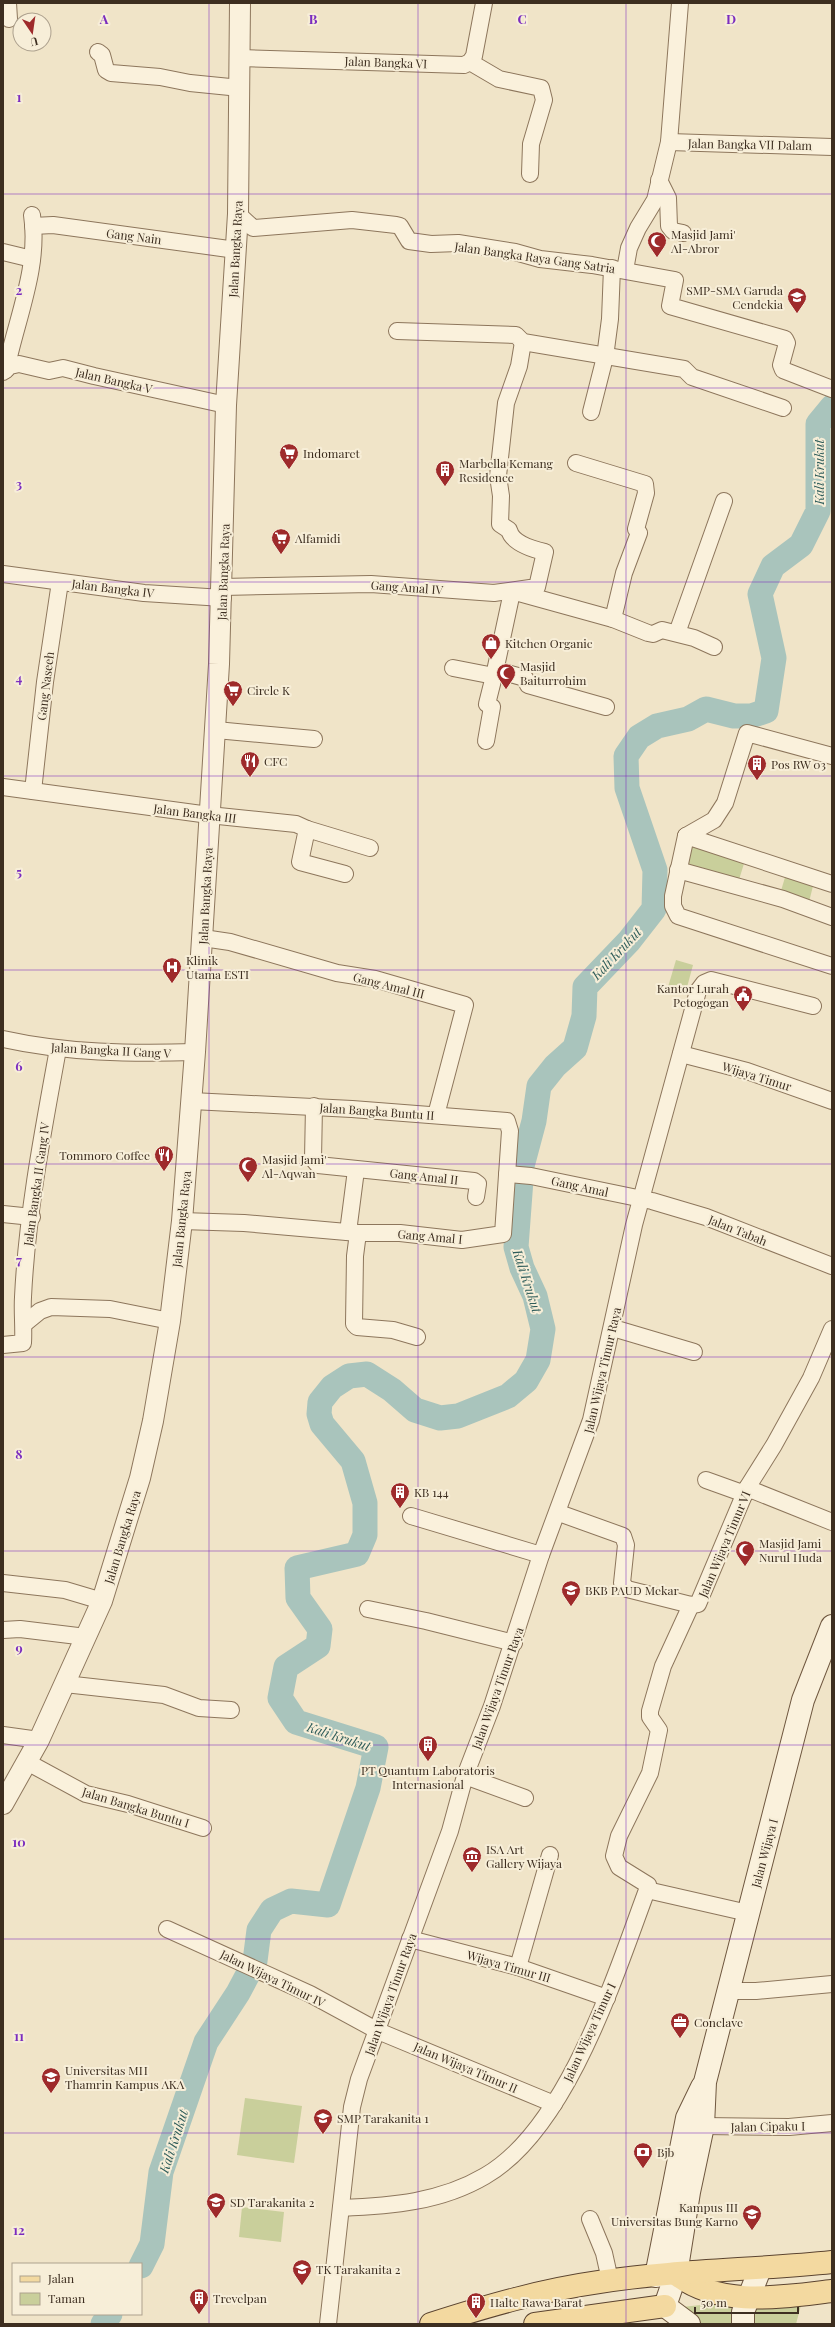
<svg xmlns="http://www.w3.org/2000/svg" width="835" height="2327" font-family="'Playfair Display',serif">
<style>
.green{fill:#c9cf9b}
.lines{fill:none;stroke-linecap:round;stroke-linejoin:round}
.river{stroke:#a9c4bc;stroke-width:25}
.minor-casing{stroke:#8d765c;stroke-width:18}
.tertiary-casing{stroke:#8d765c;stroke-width:22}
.secondary-casing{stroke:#6f573f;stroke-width:24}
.primary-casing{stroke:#5b4430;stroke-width:24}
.minor{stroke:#faf1dc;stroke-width:16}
.tertiary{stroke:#faf1dc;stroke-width:20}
.secondary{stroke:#faf1dc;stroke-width:22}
.primary{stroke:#f3d9a0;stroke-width:22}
.grid{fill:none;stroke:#7b2cbf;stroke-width:1;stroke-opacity:0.55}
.labels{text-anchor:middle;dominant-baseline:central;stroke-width:4;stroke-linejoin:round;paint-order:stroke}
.street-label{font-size:12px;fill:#3d2e20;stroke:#f7eed8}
.poi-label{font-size:12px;fill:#3d2e20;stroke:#f7eed8;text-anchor:start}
.water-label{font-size:13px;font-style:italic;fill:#2f5d5a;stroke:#f7eed8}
.grid-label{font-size:13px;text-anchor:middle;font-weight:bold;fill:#7b2cbf;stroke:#f7eed8;stroke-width:4;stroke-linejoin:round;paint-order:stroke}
</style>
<rect width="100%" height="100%" fill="#f0e4c8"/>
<g class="green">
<polygon points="689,841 746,857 738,883 682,867"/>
<polygon points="786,874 814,882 809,902 780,894"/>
<polygon points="676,960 693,965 686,991 668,987"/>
<polygon points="245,2098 302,2106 294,2163 237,2155"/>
<polygon points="242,2207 284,2212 281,2242 239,2237"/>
<polygon points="804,2294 796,2324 701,2324 682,2307"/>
</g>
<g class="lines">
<g class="river">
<polyline points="141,2266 152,2244 161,2172 206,2042 238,1993 255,1961 259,1930 272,1910 291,1901 328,1905 368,1788 376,1747 296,1722 280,1698 286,1667 318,1646 320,1629 298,1598 297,1568 357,1554 365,1535 365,1503 353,1461 322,1424 319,1414 320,1402 332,1387 349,1376 367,1374 392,1390 415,1410 440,1418 458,1416 508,1396 526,1381 538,1360 543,1329 535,1296 522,1268 516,1247 522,1166 534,1121 539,1086 555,1066 575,1048 584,1016 585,987 629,941 654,909 655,870 627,788 626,756 639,737 657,726 688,719 706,709 734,716 751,716 766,711 774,658 760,594 773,566 801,545 818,511 818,424 832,407"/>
<polyline points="103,2324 110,2314"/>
</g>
<defs>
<g id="minor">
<polyline points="8,3 9,19"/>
<polyline points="98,52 102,55 106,70 111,73 160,77 190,83 240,88"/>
<polyline points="240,58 464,65 470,62 474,56 484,3"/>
<polyline points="470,62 499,79 541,88 544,100 531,144 530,174"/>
<polyline points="669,142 832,147"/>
<polyline points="659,180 668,198 669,226 673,231 683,233"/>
<polyline points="238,214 253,228 352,220 396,225 400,226 409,241 431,244 458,243 515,252 540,259 592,265 675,280 670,306 785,339 787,343 781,365 783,370 832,389"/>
<polyline points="33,226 53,225 236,250"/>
<polyline points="3,252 32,259"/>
<polyline points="625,270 629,248 638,228 655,200 669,142 680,3"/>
<polyline points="397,331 516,335 523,342 684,369 692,377 783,408"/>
<path d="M6,370C16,320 40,267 32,215"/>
<polyline points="3,372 10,366 19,364 49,371 63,368 94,376 226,405"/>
<polyline points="591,412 605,357 610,319 612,268"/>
<polyline points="576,463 645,484 646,493 636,529 639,533 624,573 613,619"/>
<polyline points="3,574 144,593 223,598"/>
<path d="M223,587L371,584L494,593L537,587L545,552C532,549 512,543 509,530L500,524L501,496L498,476L506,403L519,366L523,342"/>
<polyline points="519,593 613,619 648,633 653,634 662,630 694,638 714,647"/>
<polyline points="677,633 724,501"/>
<polyline points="453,668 494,676 487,704 492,707 486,741"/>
<polyline points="496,670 525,678 528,685 606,707"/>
<polyline points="494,676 512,592"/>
<polyline points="216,730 314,739"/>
<polyline points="3,787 209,815 296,824 307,829 300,862 345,874"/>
<polyline points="33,791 45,682 60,582"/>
<polyline points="307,829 370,848"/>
<polyline points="686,836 673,896 673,906 678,916 832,966"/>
<polyline points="686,836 714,820 725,803 747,733 832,756"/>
<polyline points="686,836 832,884"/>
<polyline points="678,870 783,899 832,917"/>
<polyline points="203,938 230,942 337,973 375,979 465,1005 436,1115"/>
<path d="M3,1039C66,1053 131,1054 195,1052"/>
<polyline points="681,1054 747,1071 832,1101"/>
<polyline points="314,1106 313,1159 318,1165 474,1181 478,1184 476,1197"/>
<polyline points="507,1174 531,1176 652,1201 706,1217 832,1266"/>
<polyline points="3,1214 32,1217"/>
<polyline points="182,1221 244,1223 358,1233 400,1233 462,1240 503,1234 510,1131 507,1121 352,1109 192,1101"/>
<polyline points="348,1232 356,1170"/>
<polyline points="358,1233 355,1256 354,1324 357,1327 393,1330 417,1337"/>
<polyline points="24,1324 40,1311 51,1307 110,1309 170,1321"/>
<polyline points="613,1328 694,1352"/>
<path d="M3,1345L23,1343C24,1328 22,1312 23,1297C27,1214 43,1131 58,1049"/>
<polyline points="706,1480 745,1494"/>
<polyline points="747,1488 832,1522"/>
<polyline points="559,1513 623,1536 626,1545 622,1583 627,1589 691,1605 698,1604 747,1488 774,1445 811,1378 832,1329"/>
<polyline points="411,1516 541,1555"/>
<polyline points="3,1583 65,1590 102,1601"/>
<polyline points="368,1609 426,1621 514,1643"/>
<polyline points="3,1630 20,1629 86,1637"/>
<polyline points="65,1684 164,1695 199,1708 231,1710"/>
<polyline points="3,1735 39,1740"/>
<polyline points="27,1762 86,1794 128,1804 203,1828"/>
<polyline points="465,1776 525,1798"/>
<polyline points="647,1890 748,1913"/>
<polyline points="167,1929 310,1994 378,2031 554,2104"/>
<polyline points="410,1939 518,1967 607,1998"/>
<polyline points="518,1967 550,1855"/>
<polyline points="728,1991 756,1991 832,1984"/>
<polyline points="703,2126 789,2127 832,2123"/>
<path d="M341,2208C391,2206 441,2202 485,2176C567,2129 615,1976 647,1890L648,1885L619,1867L614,1856L619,1836L650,1773L659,1730L650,1717V1711L663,1666L691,1605"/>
<polyline points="590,2219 604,2253 610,2280"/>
<polyline points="328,2324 352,2107 359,2079 450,1831 465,1776 492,1706 541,1555 591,1420 634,1225 698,991 704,983 711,980 813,1006"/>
</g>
<polyline id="tertiary" points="3,1804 39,1740 102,1601 140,1478 153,1421 170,1321 182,1221 195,1052 219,664 226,405 238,214 240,3"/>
<g id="secondary">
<polyline points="656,2276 687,2118 702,2087"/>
<polyline points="689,2324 665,2306 676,2274 689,2192 703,2126 705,2082 803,1700 832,1626"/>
<polyline points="743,2324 743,2312 760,2269"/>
</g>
<g id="primary">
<path d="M676,2274C719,2308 781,2297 832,2291"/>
<path d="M431,2324C487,2306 542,2290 599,2282C676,2270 755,2270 832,2262"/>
<polyline points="535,2324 665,2306"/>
</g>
</defs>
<use href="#minor" class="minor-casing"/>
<use href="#tertiary" class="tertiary-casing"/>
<use href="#secondary" class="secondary-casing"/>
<use href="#primary" class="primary-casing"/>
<use href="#minor" class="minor"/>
<use href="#tertiary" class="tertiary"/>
<use href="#secondary" class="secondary"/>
<use href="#primary" class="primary"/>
</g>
<path class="grid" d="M209,3V2324M418,3V2324M626,3V2324M3,194H832M3,388H832M3,582H832M3,776H832M3,970H832M3,1164H832M3,1357H832M3,1551H832M3,1745H832M3,1939H832M3,2133H832"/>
<defs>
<symbol id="mosque-pin" viewBox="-11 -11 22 30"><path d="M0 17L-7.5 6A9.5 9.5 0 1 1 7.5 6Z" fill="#9e2a2b" stroke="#f7eed8"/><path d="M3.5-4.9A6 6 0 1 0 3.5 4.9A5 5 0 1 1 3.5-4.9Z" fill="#fff"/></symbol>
<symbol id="school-pin" viewBox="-11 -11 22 30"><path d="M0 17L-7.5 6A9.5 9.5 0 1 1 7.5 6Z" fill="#9e2a2b" stroke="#f7eed8"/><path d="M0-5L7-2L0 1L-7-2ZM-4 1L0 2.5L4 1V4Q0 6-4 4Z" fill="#fff"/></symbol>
<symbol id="supermarket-pin" viewBox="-11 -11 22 30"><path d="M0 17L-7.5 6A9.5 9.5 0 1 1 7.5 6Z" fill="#9e2a2b" stroke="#f7eed8"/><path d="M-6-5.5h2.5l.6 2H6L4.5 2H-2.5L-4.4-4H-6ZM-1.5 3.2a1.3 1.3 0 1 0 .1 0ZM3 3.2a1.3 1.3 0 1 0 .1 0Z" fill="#fff"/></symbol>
<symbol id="building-pin" viewBox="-11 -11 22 30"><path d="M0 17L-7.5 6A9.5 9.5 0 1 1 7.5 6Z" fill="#9e2a2b" stroke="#f7eed8"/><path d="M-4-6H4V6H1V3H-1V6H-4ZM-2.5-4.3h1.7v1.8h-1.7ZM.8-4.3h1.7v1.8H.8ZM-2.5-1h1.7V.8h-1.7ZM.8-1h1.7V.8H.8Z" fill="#fff"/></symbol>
<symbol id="shop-pin" viewBox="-11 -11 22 30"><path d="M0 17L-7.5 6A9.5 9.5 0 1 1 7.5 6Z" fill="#9e2a2b" stroke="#f7eed8"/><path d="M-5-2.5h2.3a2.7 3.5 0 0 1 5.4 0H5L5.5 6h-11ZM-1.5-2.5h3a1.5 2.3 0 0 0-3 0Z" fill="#fff"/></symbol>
<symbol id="restaurant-pin" viewBox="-11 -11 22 30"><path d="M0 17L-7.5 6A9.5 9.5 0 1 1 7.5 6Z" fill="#9e2a2b" stroke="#f7eed8"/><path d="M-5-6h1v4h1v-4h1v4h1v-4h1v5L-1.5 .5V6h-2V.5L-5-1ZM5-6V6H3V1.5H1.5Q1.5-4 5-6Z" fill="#fff"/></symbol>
<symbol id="hospital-pin" viewBox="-11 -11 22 30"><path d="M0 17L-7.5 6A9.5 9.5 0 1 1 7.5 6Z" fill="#9e2a2b" stroke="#f7eed8"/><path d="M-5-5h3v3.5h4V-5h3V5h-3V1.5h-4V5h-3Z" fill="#fff"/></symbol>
<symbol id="civic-pin" viewBox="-11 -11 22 30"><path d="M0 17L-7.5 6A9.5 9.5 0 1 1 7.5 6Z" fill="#9e2a2b" stroke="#f7eed8"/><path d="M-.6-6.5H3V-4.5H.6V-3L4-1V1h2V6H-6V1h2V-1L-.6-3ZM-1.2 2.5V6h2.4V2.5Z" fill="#fff"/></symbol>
<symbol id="museum-pin" viewBox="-11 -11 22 30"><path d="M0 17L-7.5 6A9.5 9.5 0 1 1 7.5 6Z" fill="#9e2a2b" stroke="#f7eed8"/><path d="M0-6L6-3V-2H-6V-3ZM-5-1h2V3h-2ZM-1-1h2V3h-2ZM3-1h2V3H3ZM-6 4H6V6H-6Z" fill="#fff"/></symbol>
<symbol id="office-pin" viewBox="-11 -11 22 30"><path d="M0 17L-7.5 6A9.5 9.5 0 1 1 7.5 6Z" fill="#9e2a2b" stroke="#f7eed8"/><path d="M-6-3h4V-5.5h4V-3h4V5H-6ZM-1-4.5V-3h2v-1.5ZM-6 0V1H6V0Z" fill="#fff"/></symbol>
<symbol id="university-pin" viewBox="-11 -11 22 30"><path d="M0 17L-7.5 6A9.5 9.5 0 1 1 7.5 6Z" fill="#9e2a2b" stroke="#f7eed8"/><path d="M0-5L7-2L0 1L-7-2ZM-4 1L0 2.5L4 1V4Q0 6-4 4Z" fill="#fff"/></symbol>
<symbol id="bank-pin" viewBox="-11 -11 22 30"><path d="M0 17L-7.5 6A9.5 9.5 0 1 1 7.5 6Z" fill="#9e2a2b" stroke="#f7eed8"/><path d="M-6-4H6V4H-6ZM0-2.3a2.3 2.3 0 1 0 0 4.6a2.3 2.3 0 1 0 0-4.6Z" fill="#fff"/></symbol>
</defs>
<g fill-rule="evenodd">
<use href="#mosque-pin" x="646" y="230" width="22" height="30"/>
<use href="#school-pin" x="786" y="286" width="22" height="30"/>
<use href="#supermarket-pin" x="278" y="442" width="22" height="30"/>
<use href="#building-pin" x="434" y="459" width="22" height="30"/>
<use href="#supermarket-pin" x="270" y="527" width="22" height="30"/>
<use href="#shop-pin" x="480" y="632" width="22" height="30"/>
<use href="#mosque-pin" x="495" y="662" width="22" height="30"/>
<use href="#supermarket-pin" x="222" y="679" width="22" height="30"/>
<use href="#restaurant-pin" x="239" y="750" width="22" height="30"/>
<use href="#building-pin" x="746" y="753" width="22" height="30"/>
<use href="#hospital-pin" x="161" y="956" width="22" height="30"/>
<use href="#civic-pin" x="732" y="984" width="22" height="30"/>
<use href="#restaurant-pin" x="153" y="1144" width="22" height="30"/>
<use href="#mosque-pin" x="237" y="1155" width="22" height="30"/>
<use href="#building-pin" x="389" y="1481" width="22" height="30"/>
<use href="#mosque-pin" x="734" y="1539" width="22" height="30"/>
<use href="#school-pin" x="560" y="1579" width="22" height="30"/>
<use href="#building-pin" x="417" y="1734" width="22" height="30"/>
<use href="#museum-pin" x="461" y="1845" width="22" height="30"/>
<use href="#office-pin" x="669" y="2011" width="22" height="30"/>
<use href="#university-pin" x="40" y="2066" width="22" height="30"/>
<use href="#school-pin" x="312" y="2107" width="22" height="30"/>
<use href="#bank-pin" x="632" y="2141" width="22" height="30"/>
<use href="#school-pin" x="205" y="2191" width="22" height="30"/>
<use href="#university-pin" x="741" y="2203" width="22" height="30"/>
<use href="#school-pin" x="291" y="2258" width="22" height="30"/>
<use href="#building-pin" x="188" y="2287" width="22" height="30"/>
<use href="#building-pin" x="465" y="2291" width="22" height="30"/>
</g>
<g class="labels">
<g class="street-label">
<text transform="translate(386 62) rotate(2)">Jalan Bangka VI</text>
<text transform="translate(750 144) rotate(1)">Jalan Bangka VII Dalam</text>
<text transform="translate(134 236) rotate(7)">Gang Nain</text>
<text transform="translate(235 249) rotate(-87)">Jalan Bangka Raya</text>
<text transform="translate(535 257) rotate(8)">Jalan Bangka Raya Gang Satria</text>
<text transform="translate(114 380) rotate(13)">Jalan Bangka V</text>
<text transform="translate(223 572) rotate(-88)">Jalan Bangka Raya</text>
<text transform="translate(407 587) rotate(4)">Gang Amal IV</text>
<text transform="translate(113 588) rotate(7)">Jalan Bangka IV</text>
<text transform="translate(45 686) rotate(-83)">Gang Naseeh</text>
<text transform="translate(195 813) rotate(7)">Jalan Bangka III</text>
<text transform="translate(205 896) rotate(-87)">Jalan Bangka Raya</text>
<text transform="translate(389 985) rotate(14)">Gang Amal III</text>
<text transform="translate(111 1050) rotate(3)">Jalan Bangka II Gang V</text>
<text transform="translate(757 1076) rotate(17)">Wijaya Timur</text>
<text transform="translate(377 1111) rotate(4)">Jalan Bangka Buntu II</text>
<text transform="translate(424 1176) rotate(6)">Gang Amal II</text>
<text transform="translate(36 1184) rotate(-82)">Jalan Bangka II Gang IV</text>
<text transform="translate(580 1186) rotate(12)">Gang Amal</text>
<text transform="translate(181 1219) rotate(-84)">Jalan Bangka Raya</text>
<text transform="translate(738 1230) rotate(22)">Jalan Tabah</text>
<text transform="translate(430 1236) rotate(5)">Gang Amal I</text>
<text transform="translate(602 1370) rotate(-77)">Jalan Wijaya Timur Raya</text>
<text transform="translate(122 1537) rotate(-73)">Jalan Bangka Raya</text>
<text transform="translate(724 1544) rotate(-67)">Jalan Wijaya Timur VI</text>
<text transform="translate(497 1688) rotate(-70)">Jalan Wijaya Timur Raya</text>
<text transform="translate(136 1807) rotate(17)">Jalan Bangka Buntu I</text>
<text transform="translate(764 1853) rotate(-75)">Jalan Wijaya I</text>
<text transform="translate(509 1966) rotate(16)">Wijaya Timur III</text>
<text transform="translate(273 1978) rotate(26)">Jalan Wijaya Timur IV</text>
<text transform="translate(390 1994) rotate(-70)">Jalan Wijaya Timur Raya</text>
<text transform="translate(589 2032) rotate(-65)">Jalan Wijaya Timur I</text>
<text transform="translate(466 2067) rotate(23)">Jalan Wijaya Timur II</text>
<text transform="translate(768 2126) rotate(-1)">Jalan Cipaku I</text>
</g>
<g class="poi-label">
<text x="671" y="234">Masjid Jami'<tspan x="671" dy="14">Al-Abror</tspan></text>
<text x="783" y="290" text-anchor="end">SMP-SMA Garuda<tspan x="783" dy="14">Cendekia</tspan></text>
<text x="303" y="453">Indomaret</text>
<text x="459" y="463">Marbella Kemang<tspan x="459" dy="14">Residence</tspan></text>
<text x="295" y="538">Alfamidi</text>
<text x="505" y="643">Kitchen Organic</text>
<text x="520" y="666">Masjid<tspan x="520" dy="14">Baiturrohim</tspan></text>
<text x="247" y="690">Circle K</text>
<text x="264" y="761">CFC</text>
<text x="771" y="764">Pos RW 03</text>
<text x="186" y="960">Klinik<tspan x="186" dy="14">Utama ESTI</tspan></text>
<text x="729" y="988" text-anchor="end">Kantor Lurah<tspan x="729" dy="14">Petogogan</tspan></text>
<text x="150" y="1155" text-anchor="end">Tommoro Coffee</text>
<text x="262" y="1159">Masjid Jami'<tspan x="262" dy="14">Al-Aqwan</tspan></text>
<text x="414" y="1492">KB 144</text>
<text x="759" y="1543">Masjid Jami<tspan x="759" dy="14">Nurul Huda</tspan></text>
<text x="585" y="1590">BKB PAUD Mekar</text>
<text x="428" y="1770" text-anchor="middle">PT Quantum Laboratoris<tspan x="428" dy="14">Internasional</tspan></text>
<text x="486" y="1849">ISA Art<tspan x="486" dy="14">Gallery Wijaya</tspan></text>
<text x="694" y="2022">Conclave</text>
<text x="65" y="2070">Universitas MH<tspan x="65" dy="14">Thamrin Kampus AKA</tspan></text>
<text x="337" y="2118">SMP Tarakanita 1</text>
<text x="657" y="2152">Bjb</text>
<text x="230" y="2202">SD Tarakanita 2</text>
<text x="738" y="2207" text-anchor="end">Kampus III<tspan x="738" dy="14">Universitas Bung Karno</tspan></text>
<text x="316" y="2269">TK Tarakanita 2</text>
<text x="213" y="2298">Trevelpan</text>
<text x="490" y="2302">Halte Rawa Barat</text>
</g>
<g class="water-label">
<text transform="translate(818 472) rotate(-90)">Kali Krukut</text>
<text transform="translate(616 953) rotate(-47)">Kali Krukut</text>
<text transform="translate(528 1281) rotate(72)">Kali Krukut</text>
<text transform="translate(339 1736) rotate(18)">Kali Krukut</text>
<text transform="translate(173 2141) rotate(-72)">Kali Krukut</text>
</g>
</g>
<g class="grid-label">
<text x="104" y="24">A</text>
<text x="313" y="24">B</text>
<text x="522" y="24">C</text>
<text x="731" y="24">D</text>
<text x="19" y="102">1</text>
<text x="19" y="295">2</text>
<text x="19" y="489">3</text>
<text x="19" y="683">4</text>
<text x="19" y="877">5</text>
<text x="19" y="1071">6</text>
<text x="19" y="1265">7</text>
<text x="19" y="1459">8</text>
<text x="19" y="1653">9</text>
<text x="19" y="1847">10</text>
<text x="19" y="2041">11</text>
<text x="19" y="2235">12</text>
</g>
<rect width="835" height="2327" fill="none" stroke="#3d2e20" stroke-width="8"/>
<rect x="12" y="2263" width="130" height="52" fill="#f7eed8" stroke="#ada18e"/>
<rect x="20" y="2276" width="20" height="6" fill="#f3d9a0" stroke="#ada18e"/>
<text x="48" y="2283" font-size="12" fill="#3d2e20">Jalan</text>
<rect x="20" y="2293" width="20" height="12" fill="#c9cf9b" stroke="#ada18e"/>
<text x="48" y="2303" font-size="12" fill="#3d2e20">Taman</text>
<g transform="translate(32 32) rotate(167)"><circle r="19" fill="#f7eed8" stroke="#ada18e"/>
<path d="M0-3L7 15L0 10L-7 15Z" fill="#9e2a2b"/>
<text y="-6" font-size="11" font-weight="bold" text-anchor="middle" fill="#3d2e20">U</text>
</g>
<path d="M695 2307v6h103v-6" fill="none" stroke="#3d2e20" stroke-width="2"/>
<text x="701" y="2307" font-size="12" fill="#3d2e20" stroke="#f7eed8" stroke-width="3" paint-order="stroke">50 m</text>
</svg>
